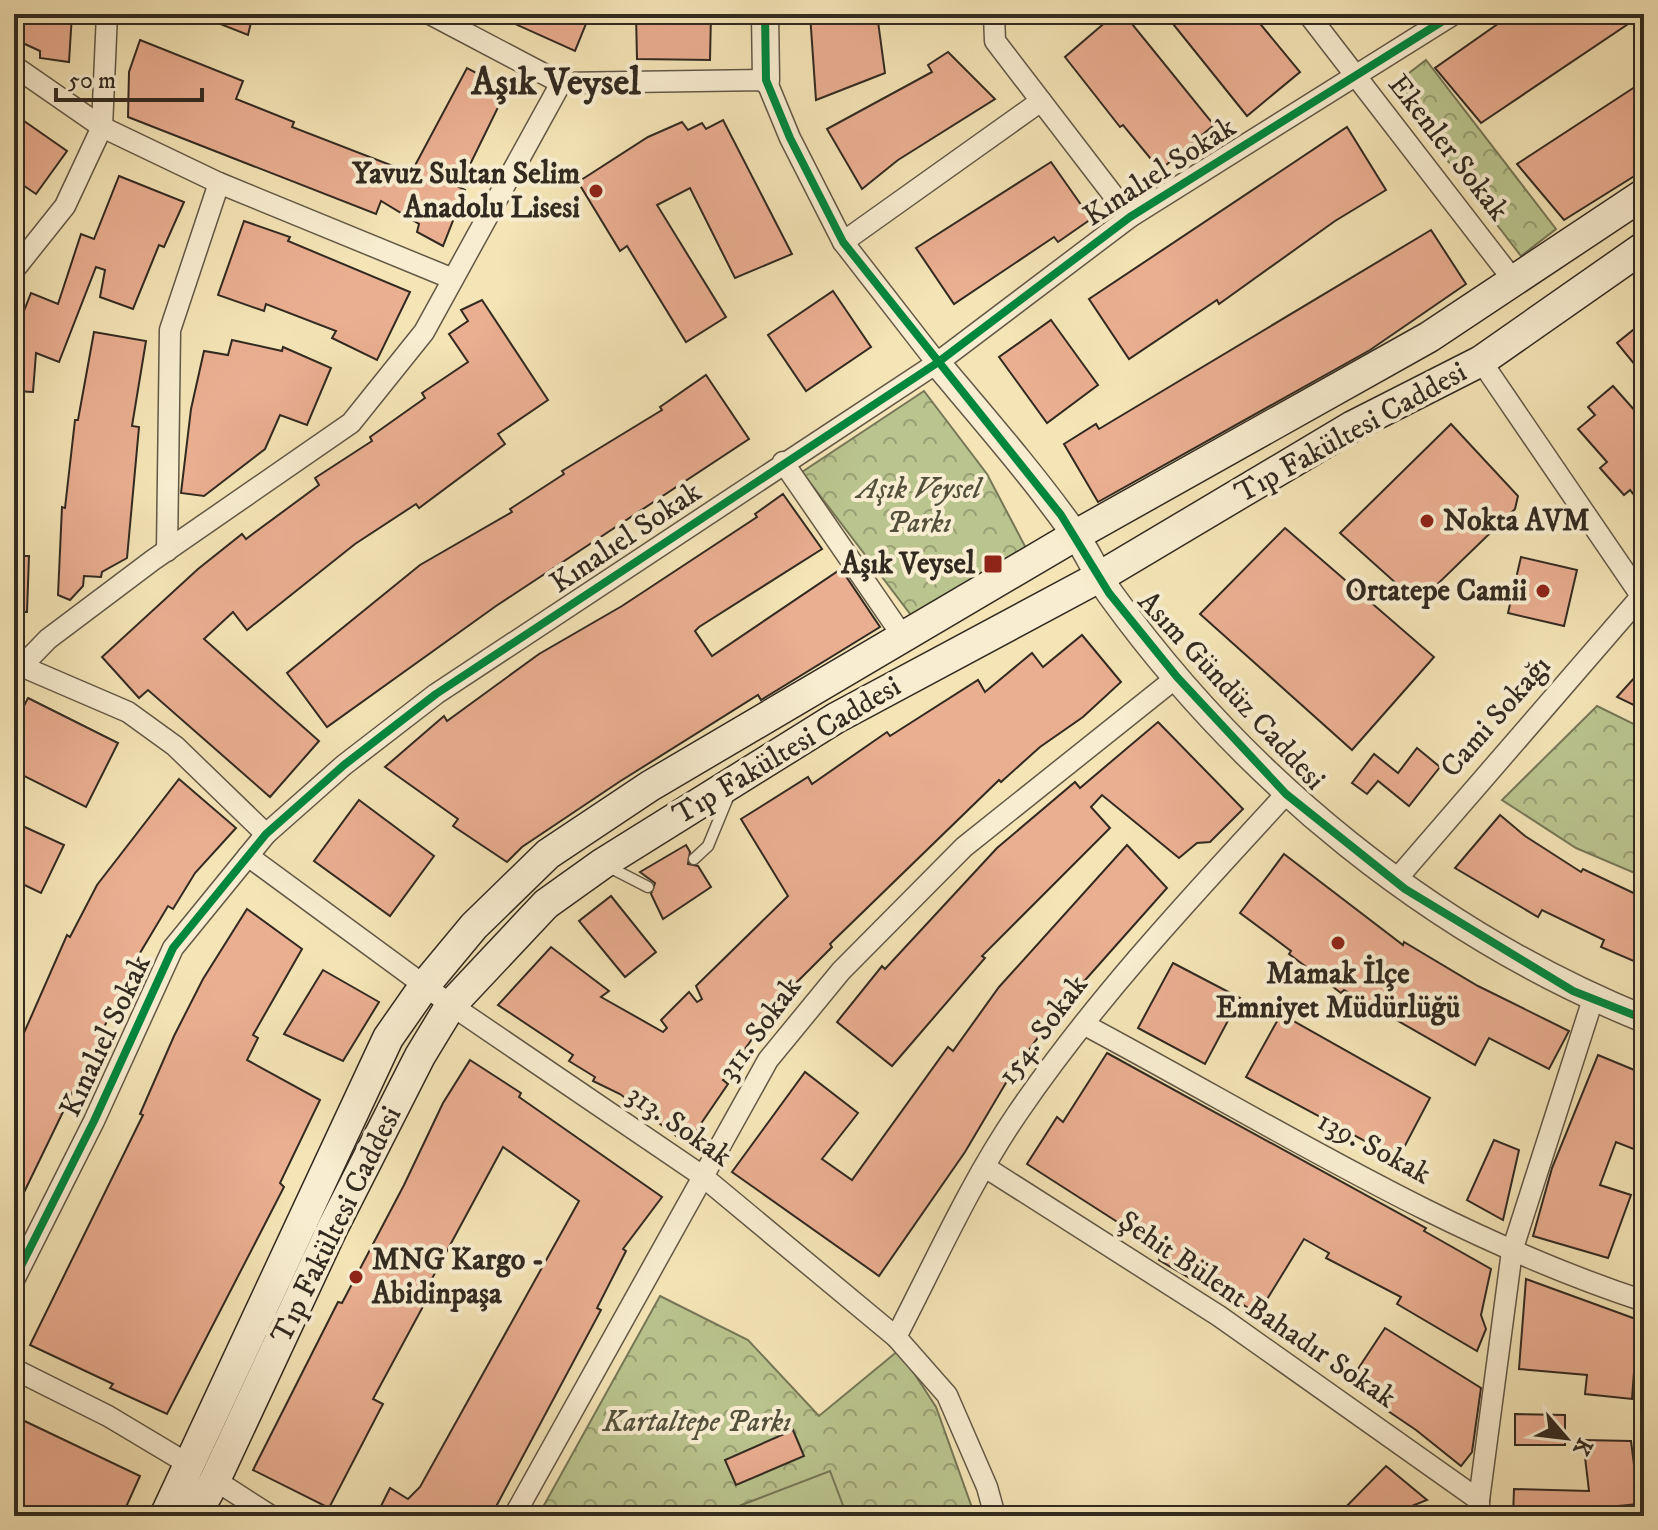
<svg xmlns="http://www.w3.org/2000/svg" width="1658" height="1530" font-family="'IM FELL DW Pica',serif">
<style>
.park{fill:url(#park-crowns);stroke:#767757;stroke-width:2}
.garden{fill:#bac48e;stroke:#767757;stroke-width:2}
.building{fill:#eaae91;stroke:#322a20;stroke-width:2}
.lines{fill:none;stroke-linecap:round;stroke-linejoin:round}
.service-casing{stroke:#625846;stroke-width:13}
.minor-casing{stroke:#625846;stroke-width:23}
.tertiary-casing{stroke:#625846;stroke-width:29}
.secondary-casing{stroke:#322a20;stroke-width:33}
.service{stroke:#f8edd0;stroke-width:10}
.minor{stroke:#f8edd0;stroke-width:20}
.tertiary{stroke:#f8edd0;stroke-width:26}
.secondary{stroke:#f8edd0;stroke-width:30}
.cycleway-casing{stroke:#f8edd0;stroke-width:13}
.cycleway{stroke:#00873e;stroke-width:8}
.poi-dot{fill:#8f2418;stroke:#f8edd0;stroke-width:3}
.labels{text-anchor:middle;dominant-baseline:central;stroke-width:8;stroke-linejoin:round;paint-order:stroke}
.street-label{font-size:30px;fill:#322a20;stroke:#f8edd0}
.poi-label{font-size:30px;font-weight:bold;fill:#322a20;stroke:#f8edd0;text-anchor:end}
.park-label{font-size:30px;font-style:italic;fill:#54503c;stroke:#f8edd0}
.district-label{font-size:38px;font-weight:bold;fill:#322a20;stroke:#f8edd0}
</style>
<defs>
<pattern id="park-crowns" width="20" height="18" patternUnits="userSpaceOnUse" patternTransform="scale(2)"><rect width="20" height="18" fill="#bac48e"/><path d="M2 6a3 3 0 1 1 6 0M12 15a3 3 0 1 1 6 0" fill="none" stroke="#989f74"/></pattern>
</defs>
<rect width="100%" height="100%" fill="#f4e4b6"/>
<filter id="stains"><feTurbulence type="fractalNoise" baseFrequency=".0025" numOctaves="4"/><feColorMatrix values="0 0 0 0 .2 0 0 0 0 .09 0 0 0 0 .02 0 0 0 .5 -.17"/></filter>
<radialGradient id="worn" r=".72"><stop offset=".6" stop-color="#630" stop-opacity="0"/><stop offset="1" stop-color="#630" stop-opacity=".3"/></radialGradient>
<g class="park">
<polygon points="1426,60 1556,229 1521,256 1391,87"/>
<polygon points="924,391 987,474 1028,552 914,619 802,472"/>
<polygon points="1597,706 1644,729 1644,877 1576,848 1502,800"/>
<polygon points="660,1296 748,1340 819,1416 899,1350 936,1407 975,1516 538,1516"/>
</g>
<polygon class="garden" points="830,1471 847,1516 713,1516"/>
<g class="building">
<polygon points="14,14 72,14 69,62 40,58 40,51 14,39"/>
<polygon points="195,14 253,14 248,35"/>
<polygon points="493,14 590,14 575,51"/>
<polygon points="636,14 711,14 710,60 637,59"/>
<polygon points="810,14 877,14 885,73 816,100"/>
<polygon points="1115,14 1124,14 1214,125 1160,170 1123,125 1120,127 1065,57"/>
<polygon points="1165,14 1252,14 1300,72 1247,116"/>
<polygon points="1512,14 1643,14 1481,123 1435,68"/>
<polygon points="140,40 243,81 236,99 294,122 292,127 411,173 467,68 507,89 459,187 465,190 443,246 417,232 419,224 381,201 376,214 128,117 129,72"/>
<polygon points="948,52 995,99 898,160 862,189 827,129 932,72 928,65"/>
<polygon points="1644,81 1644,170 1564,220 1517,164"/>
<polygon points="14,114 67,151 36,194 14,179"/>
<polygon points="723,120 792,254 735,278 690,188 657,205 726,317 686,342 627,246 620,251 578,182 648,137 682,122 688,130 702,123 706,129"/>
<polygon points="1347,127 1386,190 1335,221 1219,304 1217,300 1129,359 1089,299"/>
<polygon points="1051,162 1091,219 1058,242 1054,237 954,304 916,248"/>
<polygon points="119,176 184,202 164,247 159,245 133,309 100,297 105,270 96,267 59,362 36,353 33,392 14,391 14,319 20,321 31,293 58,304 81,234 94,239"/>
<polygon points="244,221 290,237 288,241 410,292 377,360 332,338 336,331 266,304 264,311 218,295"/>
<polygon points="1431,230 1466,284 1370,350 1098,502 1064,444 1096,424 1099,429"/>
<polygon points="833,291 871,347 806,391 768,335"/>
<polygon points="482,300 548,400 498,434 505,444 419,508 416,504 355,544 247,630 233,612 204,639 319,741 270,797 148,690 139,698 102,657 198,569 242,534 246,539 319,485 315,478 372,441 370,437 425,398 422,393 468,362 449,334 468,321 461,310"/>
<polygon points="1051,320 1098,385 1047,423 999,357"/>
<polygon points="1644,321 1644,376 1617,343"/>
<polygon points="94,332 146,341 132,426 139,427 127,558 102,572 101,577 84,576 83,586 70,600 58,595 62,507 65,508 75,420 78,420"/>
<polygon points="232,340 282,351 283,347 331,368 307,425 280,415 265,449 204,496 181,493 191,409 204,351 228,355"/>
<polygon points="706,375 749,439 496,606 327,727 287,673 420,565 512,512 510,509 564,474 562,471 662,410 660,407"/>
<polygon points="1613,386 1644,421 1644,507 1630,490 1624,495 1600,468 1607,462 1578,429 1595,415 1588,407"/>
<polygon points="1451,424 1518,496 1515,509 1418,603 1340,533"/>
<polygon points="783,494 822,549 699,627 695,631 712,656 841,569 880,627 761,700 758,695 619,782 522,847 507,862 453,826 458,819 385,767 444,716 447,721 539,654 622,606 757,517 755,514"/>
<polygon points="1285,528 1434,657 1352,750 1200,614"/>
<polygon points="14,556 29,556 27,612 14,612"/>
<polygon points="1521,557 1577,570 1564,626 1508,613"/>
<polygon points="1082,635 1121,682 1083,717 1040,747 1001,782 999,780 830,944 832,947 781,998 757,1032 723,1080 728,1084 687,1144 620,1094 593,1081 595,1077 569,1061 573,1055 498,1005 551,947 609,991 601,997 663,1032 667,1028 661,1020 689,992 697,1002 702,999 696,986 788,896 741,819 808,777 812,784 887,732 890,736 978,680 985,692 1032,653 1043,667"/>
<polygon points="1644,667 1644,710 1617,697"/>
<polygon points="28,698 118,743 86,807 14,771 14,725"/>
<polygon points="1158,722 1243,809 1210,842 1197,843 1179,858 1102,795 1091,807 1110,828 982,956 985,958 892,1066 837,1022 882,966 885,969 997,848 1075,782 1080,788"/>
<polygon points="1417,748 1440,767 1409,806 1378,781 1367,794 1352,783 1374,754 1398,773"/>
<polygon points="179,779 236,828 195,873 173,909 168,906 140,953 14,1213 14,1039 20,1042 67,935 70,937 97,885"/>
<polygon points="359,800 434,856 390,916 314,861"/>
<polygon points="1500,815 1525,836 1581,872 1583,869 1644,898 1644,943 1636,962 1601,947 1604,940 1542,910 1538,917 1455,868"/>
<polygon points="14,822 64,845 41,893 14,880"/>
<polygon points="686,845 690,852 688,864 698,866 711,887 663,919 651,894 655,883 640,872"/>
<polygon points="1127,845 1167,888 1055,1014 1010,1076 965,1152 879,1276 732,1172 805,1072 858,1113 822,1159 852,1180 948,1047 953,1051 999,987"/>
<polygon points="1284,854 1403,945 1404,942 1478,986 1569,1031 1549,1069 1489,1038 1475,1065 1344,990 1341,993 1289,954 1291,951 1240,913"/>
<polygon points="611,896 656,952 625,977 579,921"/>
<polygon points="247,909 302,949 253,1035 258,1038 247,1060 320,1100 280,1183 284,1187 167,1414 110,1388 113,1384 30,1345 143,1115 140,1114 174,1036 203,979"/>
<polygon points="1173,963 1240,998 1205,1064 1138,1028"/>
<polygon points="323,970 379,1002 343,1061 284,1034"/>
<polygon points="1281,1014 1430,1098 1398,1159 1246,1077"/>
<polygon points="1107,1053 1426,1228 1424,1231 1491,1269 1481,1315 1486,1329 1477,1351 1397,1304 1401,1297 1326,1258 1329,1253 1304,1239 1258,1314 1194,1274 1191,1279 1159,1260 1162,1254 1119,1223 1027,1164 1057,1117 1063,1122"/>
<polygon points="1598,1055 1644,1074 1644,1153 1616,1142 1600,1185 1631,1195 1608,1258 1533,1236 1552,1168"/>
<polygon points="470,1060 521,1093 519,1097 662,1197 623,1249 626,1251 597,1308 601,1310 491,1516 376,1516 390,1488 408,1499 420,1487 579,1201 503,1147 428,1286 433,1288 373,1399 383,1404 329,1508 253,1470 338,1302 342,1303 404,1185 443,1103"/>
<polygon points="1494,1140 1519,1150 1503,1220 1467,1200"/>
<polygon points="1526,1279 1644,1322 1644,1361 1635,1359 1632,1399 1585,1394 1587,1375 1519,1369"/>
<polygon points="1385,1328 1481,1388 1472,1452 1461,1466 1416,1430 1348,1384"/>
<polygon points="1515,1414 1565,1415 1565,1445 1515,1445"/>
<polygon points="14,1416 140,1476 122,1516 14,1516"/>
<polygon points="793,1430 804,1456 736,1485 725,1460"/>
<polygon points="1583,1440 1631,1441 1639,1504 1566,1511 1566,1516 1513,1516 1514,1489 1589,1491"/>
<polygon points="1386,1466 1427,1500 1387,1516 1337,1516"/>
</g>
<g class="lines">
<defs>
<g id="service">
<polyline points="694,859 708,846 729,795"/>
<polyline points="607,866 648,887"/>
</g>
<g id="minor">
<polyline points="430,14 561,83 766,80 790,138 843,242 937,363"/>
<polyline points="994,14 995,41 1130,217"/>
<polyline points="1308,14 1514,281"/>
<polyline points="14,66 102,127 219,183 453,279"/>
<polyline points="843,242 1041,101"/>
<polyline points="14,270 65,206 102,127 107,14"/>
<polyline points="1481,361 1644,600"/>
<polyline points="783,462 904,638"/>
<polyline points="167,551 170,330 219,183"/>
<polyline points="14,663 128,712 175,746 266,834"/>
<polyline points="14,674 48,639 153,560 351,423 424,332 561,83"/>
<polyline points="248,856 451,1005 701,1175 896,1337 947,1395 987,1487 995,1516"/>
<polyline points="1395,881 1644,593"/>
<path d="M1085,1025C1269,1123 1445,1236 1644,1301"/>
<polyline points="985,1167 1219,1316 1479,1500 1479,1516"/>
<polyline points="14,1280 94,1121 173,948 266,834 344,765 436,694 937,363 1130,217 1454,14"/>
<path d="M896,1337C935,1262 970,1183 1017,1114C1096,998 1192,896 1286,794"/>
<polyline points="14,1369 108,1416 190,1465"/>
<polyline points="215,1480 271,1516"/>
<polyline points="1479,1500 1512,1251 1593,999"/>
<polyline points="514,1516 768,1060 841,971 964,847 1177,677"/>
</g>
<g id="tertiary">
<polyline points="765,14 766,80"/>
<path d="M937,363C984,419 1032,474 1074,533C1088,552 1097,576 1111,595C1245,780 1432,933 1644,1019"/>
</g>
<g id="secondary">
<polyline points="165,1516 388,1038 425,985 474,926 548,854 650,786 1076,535 1429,337 1644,194"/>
<polyline points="195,1516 215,1480 332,1229 420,1056 451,1005 546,904 602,864 836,718 1101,576 1353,426 1481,361 1644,247"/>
</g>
</defs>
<use href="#service" class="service-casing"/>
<use href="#minor" class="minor-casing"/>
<use href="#tertiary" class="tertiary-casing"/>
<use href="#secondary" class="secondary-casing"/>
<use href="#service" class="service"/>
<use href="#minor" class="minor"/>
<use href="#tertiary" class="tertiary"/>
<use href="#secondary" class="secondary"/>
<defs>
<g id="cycleway">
<polyline points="765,14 766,80 790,138 843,242 1061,515 1109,593 1177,677 1286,794 1405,889 1573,991 1644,1019"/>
<polyline points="14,1280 94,1121 173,948 266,834 344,765 436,694 937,363 1130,217 1454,14"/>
</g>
</defs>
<use href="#cycleway" class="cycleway-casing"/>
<use href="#cycleway" class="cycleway"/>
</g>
<g class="poi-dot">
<circle cx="596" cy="191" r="8"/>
<circle cx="1427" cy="521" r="8"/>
<rect x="983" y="554" width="20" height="20" rx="4"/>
<circle cx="1543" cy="591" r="8"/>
<circle cx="1338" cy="943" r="8"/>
<circle cx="356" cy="1277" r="8"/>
</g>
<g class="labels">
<g class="street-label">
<text transform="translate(1448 148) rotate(52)">Ekenler Sokak</text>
<text transform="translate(1160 172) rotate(-33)">Kınalıel Sokak</text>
<text transform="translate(1351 433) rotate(-29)">Tıp Fakültesi Caddesi</text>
<text transform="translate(626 538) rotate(-34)">Kınalıel Sokak</text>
<text transform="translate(1231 691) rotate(47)">Asım Gündüz Caddesi</text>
<text transform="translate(1496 717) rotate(-49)">Cami Sokağı</text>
<text transform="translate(787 751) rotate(-31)">Tıp Fakültesi Caddesi</text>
<text transform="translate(760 1029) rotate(-54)">311. Sokak</text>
<text transform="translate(1043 1030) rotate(-53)">154. Sokak</text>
<text transform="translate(106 1036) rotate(-65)">Kınalıel Sokak</text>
<text transform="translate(679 1126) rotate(35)">313. Sokak</text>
<text transform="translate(1374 1148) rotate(28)">139. Sokak</text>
<text transform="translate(337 1225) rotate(-64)">Tıp Fakültesi Caddesi</text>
<text transform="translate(1257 1310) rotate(34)">Şehit Bülent Bahadır Sokak</text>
</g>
<g class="poi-label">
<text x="580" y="174">Yavuz Sultan Selim<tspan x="580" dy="34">Anadolu Lisesi</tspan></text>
<text x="1443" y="521" text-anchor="start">Nokta AVM</text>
<text x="975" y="564">Aşık Veysel</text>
<text x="1527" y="591">Ortatepe Camii</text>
<text x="1338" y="974" text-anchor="middle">Mamak İlçe<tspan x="1338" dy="34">Emniyet Müdürlüğü</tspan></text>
<text x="372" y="1260" text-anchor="start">MNG Kargo -<tspan x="372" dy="34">Abidinpaşa</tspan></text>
</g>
<g class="park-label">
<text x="919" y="489">Aşık Veysel<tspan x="919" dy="34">Parkı</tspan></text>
<text x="697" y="1422">Kartaltepe Parkı</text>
</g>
<g class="district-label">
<text x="556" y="83">Aşık Veysel</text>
</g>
</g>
<rect width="1658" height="1530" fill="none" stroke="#f4e4b6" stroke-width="48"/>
<rect x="16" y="16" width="1626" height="1498" fill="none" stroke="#322a20" stroke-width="4"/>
<rect x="24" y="24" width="1610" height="1482" fill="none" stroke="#322a20" stroke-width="2"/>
<g transform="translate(1566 1438) rotate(118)" stroke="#f8edd0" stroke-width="6" paint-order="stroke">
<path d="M0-6L14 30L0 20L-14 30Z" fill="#322a20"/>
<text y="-12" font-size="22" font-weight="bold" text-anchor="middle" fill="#322a20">K</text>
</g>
<path d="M56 88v12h146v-12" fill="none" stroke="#322a20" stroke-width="4"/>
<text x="68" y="88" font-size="24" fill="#322a20" stroke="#f8edd0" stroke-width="6" paint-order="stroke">50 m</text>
<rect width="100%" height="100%" filter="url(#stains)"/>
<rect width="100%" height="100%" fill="url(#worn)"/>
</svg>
